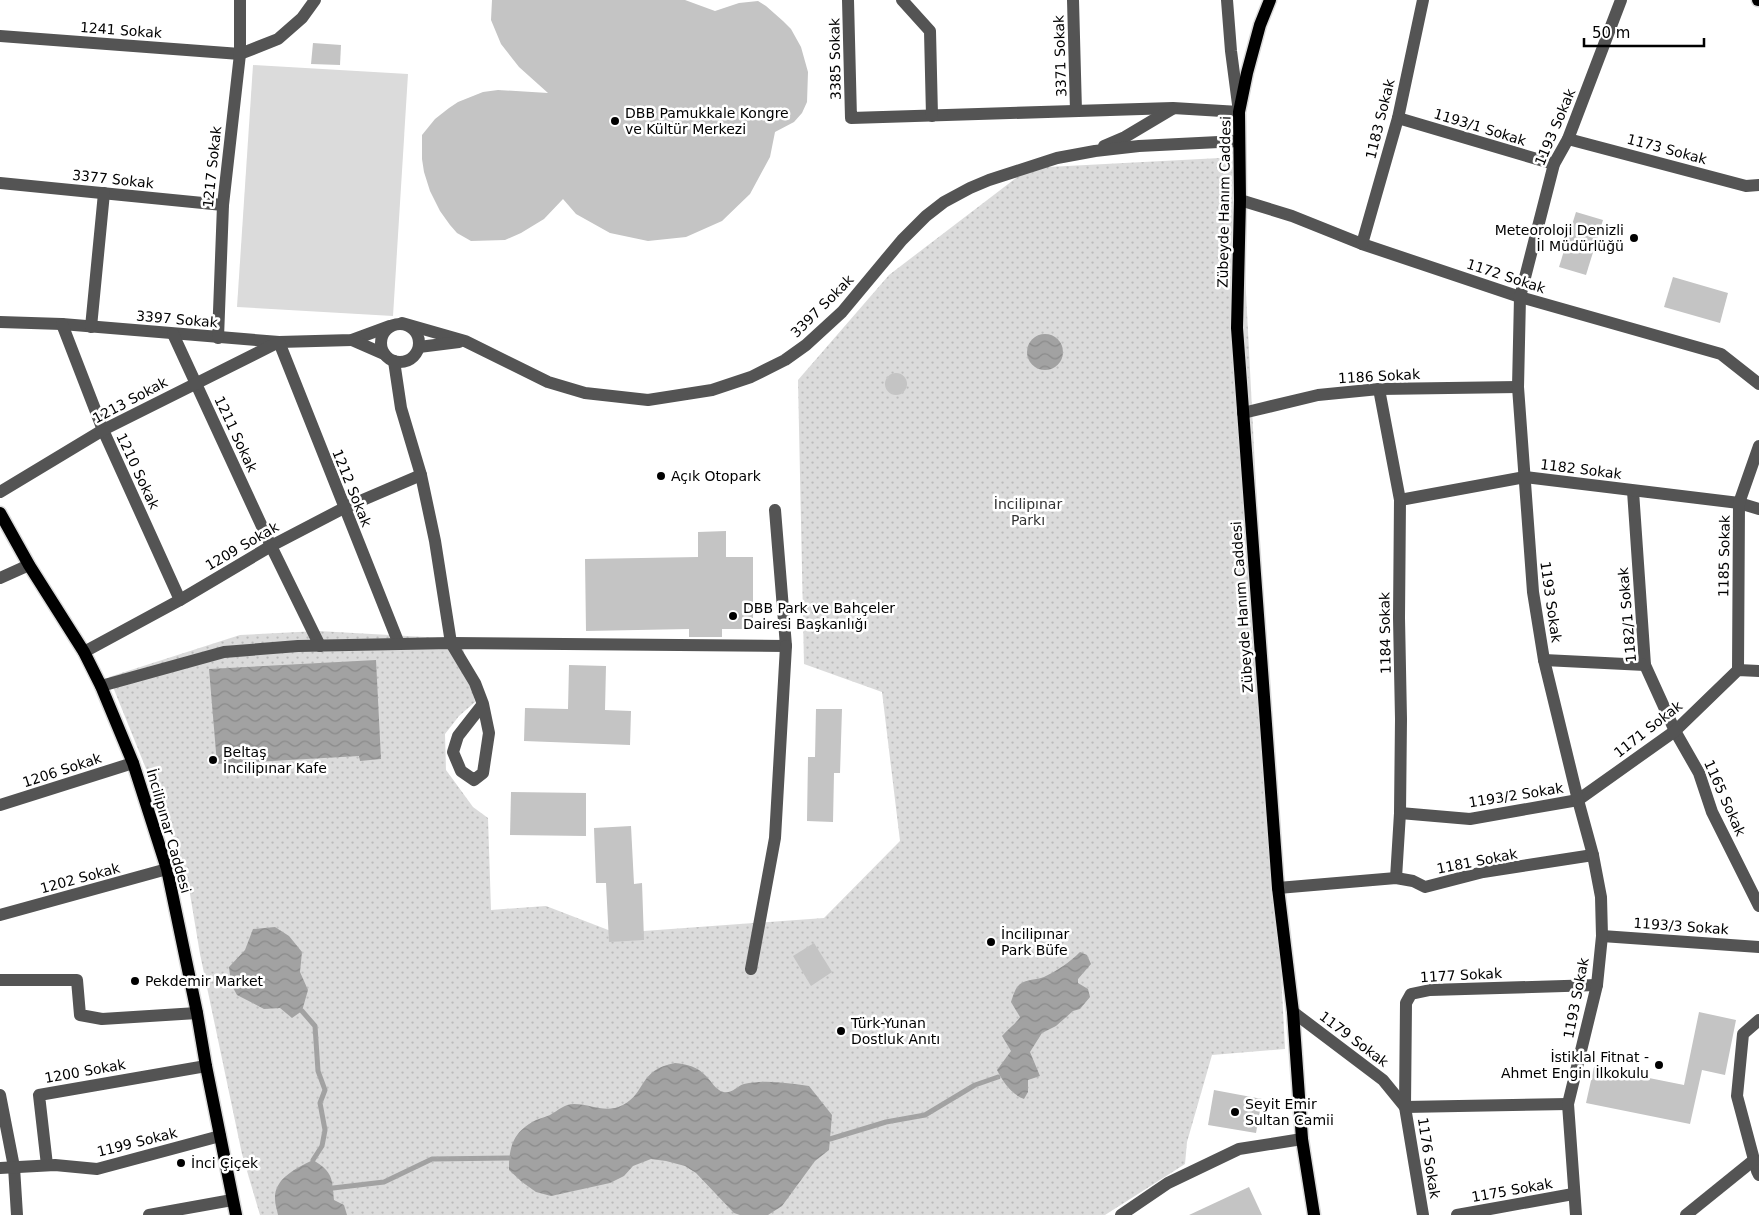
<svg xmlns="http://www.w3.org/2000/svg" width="1759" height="1215" font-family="'DejaVu Sans',sans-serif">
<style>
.grass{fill:#dbdbdb}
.park{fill:url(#park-dots)}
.water{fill:url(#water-waves)}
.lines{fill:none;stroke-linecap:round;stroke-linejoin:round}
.stream{stroke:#a2a2a2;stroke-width:5}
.building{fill:#c4c4c4}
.major-casing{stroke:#dbdbdb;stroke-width:15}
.minor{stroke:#545454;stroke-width:12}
.major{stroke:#000;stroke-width:12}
.poi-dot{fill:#000;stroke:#fff;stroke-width:2}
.labels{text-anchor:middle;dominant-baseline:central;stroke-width:5;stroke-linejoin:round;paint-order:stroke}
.street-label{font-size:14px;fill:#000;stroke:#fff}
.poi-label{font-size:14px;fill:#000;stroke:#fff;text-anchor:start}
.park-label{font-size:14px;fill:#323232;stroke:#fff}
</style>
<defs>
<pattern id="park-dots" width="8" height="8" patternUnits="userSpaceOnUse" patternTransform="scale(1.25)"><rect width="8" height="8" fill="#dbdbdb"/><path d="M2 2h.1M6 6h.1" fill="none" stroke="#bababa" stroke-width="1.8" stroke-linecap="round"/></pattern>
<pattern id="water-waves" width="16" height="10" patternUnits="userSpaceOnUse" patternTransform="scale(1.25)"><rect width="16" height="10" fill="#a2a2a2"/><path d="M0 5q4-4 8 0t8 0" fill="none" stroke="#8a8a8a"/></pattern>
</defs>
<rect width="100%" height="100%" fill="#fff"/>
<polygon class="grass" points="253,65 408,74 393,316 237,307"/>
<polygon class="park" points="1239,157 1285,1049 1212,1055 1187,1142 1185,1164 1105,1215 260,1215 242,1154 200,954 189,888 170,828 109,677 240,635 318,631 461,639 475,702 459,716 445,734 446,770 473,807 488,818 491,910 546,906 616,933 824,918 900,841 882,692 804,664 798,380 889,275 1029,168"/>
<g class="water">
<circle cx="1045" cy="352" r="18"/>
<polygon points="376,660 381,759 360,761 359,756 217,764 209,669"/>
<polygon points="275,927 289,936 302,952 300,972 308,990 302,1011 292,1018 280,1008 264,1009 237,995 231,984 229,967 245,950 253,929"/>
<path d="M1080,952L1087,955L1091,964L1078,979V983L1088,989L1090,997L1080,1009L1073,1011L1056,1026L1042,1033L1030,1052L1040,1076L1028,1080V1092L1024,1099C1011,1094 1003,1082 997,1070L1011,1051L1002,1036C1008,1029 1015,1025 1020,1017L1011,1002C1013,996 1015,988 1020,984C1027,979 1036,980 1044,977C1057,971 1070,962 1080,952Z"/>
<path d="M675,1063C687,1064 698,1067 706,1076C711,1081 716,1090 723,1092C732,1094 737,1086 744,1084C765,1079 788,1083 809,1086L832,1115L829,1150L815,1161L782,1206L768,1215H740L734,1213L696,1173L685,1166L666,1161L651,1159L633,1166L624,1176L610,1183L551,1196L536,1192L522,1182L509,1170C509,1146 513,1132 536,1120C541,1118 546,1117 550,1115C559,1110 564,1104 574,1104C592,1104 605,1114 623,1105C647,1092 638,1070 675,1063Z"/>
<path d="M313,1160C333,1172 332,1178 334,1200L344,1205L347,1215H278C277,1210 275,1204 275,1199C274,1178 297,1168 313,1160Z"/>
</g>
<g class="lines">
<g class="stream">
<polyline points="302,1011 315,1026 318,1071 325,1090 320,1103 325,1130 322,1146 313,1160"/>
<polyline points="830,1139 886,1122 925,1115 975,1085 998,1077"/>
<polyline points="333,1188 384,1182 432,1159 509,1158"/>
</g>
</g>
<g class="building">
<polygon points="492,0 685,0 715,11 739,3 758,1 766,6 783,21 791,29 801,47 808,72 807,102 802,113 794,122 775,132 770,157 750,194 722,221 686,237 648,241 610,233 576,214 563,199 544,219 521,233 505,240 471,241 457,233 450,225 440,211 430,191 424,172 422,159 422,135 435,119 449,108 458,102 483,92 498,90 548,93 519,67 501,44 491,20"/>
<polygon points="313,43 341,45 340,65 311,64"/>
<polygon points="1576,212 1603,220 1586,275 1559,267"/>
<polygon points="1673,277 1728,293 1720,323 1664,307"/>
<circle cx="896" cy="384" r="11"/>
<polygon points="726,531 726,557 753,557 753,629 722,629 722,637 689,637 689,629 586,631 585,559 698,557 698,532"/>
<polygon points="569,665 606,666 605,710 631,711 630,745 524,741 525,708 568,709"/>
<polygon points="816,709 842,709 840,773 834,773 833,822 807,821 808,757 815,757"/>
<polygon points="511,792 586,793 586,836 510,835"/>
<polygon points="631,826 634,884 642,883 644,940 609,942 606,883 596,883 594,828"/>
<polygon points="814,943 832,972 811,986 793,956"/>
<polygon points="1699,1012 1736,1020 1725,1075 1702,1070 1690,1124 1586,1103 1594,1067 1684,1085"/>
<polygon points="1214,1090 1262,1099 1256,1133 1208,1125"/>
<polygon points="1249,1187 1262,1215 1189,1215"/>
</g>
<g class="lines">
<defs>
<g id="major">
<polyline points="1270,0 1260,25 1247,73 1239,112 1240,200 1237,328 1278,888 1293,1012 1302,1139 1314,1215"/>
<polyline points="1758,0 1759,0"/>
<polyline points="0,513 29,565 84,652 101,686 133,763 167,869 197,1013 206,1066 236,1215"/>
</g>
</defs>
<use href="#major" class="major-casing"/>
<g class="minor">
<polyline points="848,0 851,118 1173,108 1239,112 1231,51 1227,0"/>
<polyline points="902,0 930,31 932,116"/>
<polyline points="1073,0 1076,111"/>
<polyline points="0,36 240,54 278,39 302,18 315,0"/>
<polyline points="1398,118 1554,164"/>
<polyline points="1568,139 1746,186 1759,185"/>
<polyline points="1104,146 1125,137 1172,109"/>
<polyline points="0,183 223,205"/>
<polyline points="1240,200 1292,216 1362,244 1520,297 1721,354 1759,384"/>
<polyline points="1362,244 1398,118 1423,0"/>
<polyline points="0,322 62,324 279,342 352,340 390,326"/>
<polyline points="402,323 465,341 548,382 585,393 648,400 712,390 751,377 785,360 806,345 842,312 902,240 926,216 944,202 970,188 989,180 1057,158 1095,151 1139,146 1239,141"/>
<circle cx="400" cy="343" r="19"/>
<polyline points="62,324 103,430 180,600"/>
<polyline points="91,327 104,193"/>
<polyline points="173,334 271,546 320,646"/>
<polyline points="218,338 223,205 240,54 240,0"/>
<polyline points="352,340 384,354"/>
<polyline points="419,347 459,342"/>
<polyline points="394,361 401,408 421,475 435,541 451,643 475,683 483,704 489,733 483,773 474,780 461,771 453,752 458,736 483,704"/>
<polyline points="1379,389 1400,500 1399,618 1401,719 1400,813 1396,878"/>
<polyline points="1243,413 1318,395 1379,389 1518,387"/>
<polyline points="1633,491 1645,665 1675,731 1699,773 1712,812 1759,906"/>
<polyline points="0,492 103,430 279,342 399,644"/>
<polyline points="1400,500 1525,477 1739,503 1759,509"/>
<polyline points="0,578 29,565"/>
<polyline points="84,652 180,600 271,546 344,508 421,475"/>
<polyline points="1544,660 1645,665"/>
<polyline points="1738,670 1739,503 1759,446"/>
<polyline points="101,686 224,652 298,646 451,643 786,646 775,510"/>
<polyline points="0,805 133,763"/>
<polyline points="1400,813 1470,819 1578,800 1675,731 1738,670 1759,671"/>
<polyline points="1278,888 1396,878 1413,881 1425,887 1483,872 1593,855"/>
<polyline points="0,915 167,869"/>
<polyline points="1602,936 1759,947"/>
<polyline points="751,969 775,838 786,646"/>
<polyline points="0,980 77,980 80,1015 102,1019 197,1013"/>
<polyline points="1293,1012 1383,1080 1405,1107 1568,1104"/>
<polyline points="1759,1020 1743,1034 1737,1096 1757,1171 1759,1175"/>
<polyline points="0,1095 14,1167 17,1215"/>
<polyline points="47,1165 39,1095 206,1066"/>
<polyline points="0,1168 55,1165 97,1169 220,1136"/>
<polyline points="149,1215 232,1200"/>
<polyline points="1121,1215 1168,1183 1239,1149 1302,1139"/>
<polyline points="1423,1215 1405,1107 1406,1003 1411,994 1430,990 1597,985"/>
<polyline points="1457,1215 1573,1194"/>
<polyline points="1576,1215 1568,1104 1597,985 1602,936 1601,897 1593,855 1578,800 1544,660 1533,592 1518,387 1520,297 1554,164 1568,139 1621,0"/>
<polyline points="1686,1215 1754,1160"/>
</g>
<use href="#major" class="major"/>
</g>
<g class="poi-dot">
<circle cx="615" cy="121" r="5"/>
<circle cx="1634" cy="238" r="5"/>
<circle cx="661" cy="476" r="5"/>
<circle cx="733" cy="616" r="5"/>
<circle cx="213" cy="760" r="5"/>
<circle cx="991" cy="942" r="5"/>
<circle cx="135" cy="981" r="5"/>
<circle cx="841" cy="1031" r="5"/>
<circle cx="1659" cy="1065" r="5"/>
<circle cx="1235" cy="1112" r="5"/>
<circle cx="181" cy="1163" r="5"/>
</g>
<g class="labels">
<g class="street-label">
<text transform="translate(121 30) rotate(4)">1241 Sokak</text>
<text transform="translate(1060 56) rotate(-92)">3371 Sokak</text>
<text transform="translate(835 59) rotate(-91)">3385 Sokak</text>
<text transform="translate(1380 119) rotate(-76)">1183 Sokak</text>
<text transform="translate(1480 127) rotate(17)">1193/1 Sokak</text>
<text transform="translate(1555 127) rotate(-67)">1193 Sokak</text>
<text transform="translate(1667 149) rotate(15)">1173 Sokak</text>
<text transform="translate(212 167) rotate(-84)">1217 Sokak</text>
<text transform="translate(113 179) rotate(6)">3377 Sokak</text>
<text transform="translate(1224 202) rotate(-89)">Zübeyde Hanım Caddesi</text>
<text transform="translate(1506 276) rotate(18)">1172 Sokak</text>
<text transform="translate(822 306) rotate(-45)">3397 Sokak</text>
<text transform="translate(177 319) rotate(5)">3397 Sokak</text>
<text transform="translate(1379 376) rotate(-3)">1186 Sokak</text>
<text transform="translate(130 400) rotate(-28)">1213 Sokak</text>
<text transform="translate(236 434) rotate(65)">1211 Sokak</text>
<text transform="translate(1581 469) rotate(7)">1182 Sokak</text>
<text transform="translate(138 471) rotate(65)">1210 Sokak</text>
<text transform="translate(352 488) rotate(68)">1212 Sokak</text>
<text transform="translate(242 546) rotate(-30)">1209 Sokak</text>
<text transform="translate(1724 556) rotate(-89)">1185 Sokak</text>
<text transform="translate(1551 602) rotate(82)">1193 Sokak</text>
<text transform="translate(1242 607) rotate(-94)">Zübeyde Hanım Caddesi</text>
<text transform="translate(1627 615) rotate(-95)">1182/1 Sokak</text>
<text transform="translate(1385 633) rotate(-91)">1184 Sokak</text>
<text transform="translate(1648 729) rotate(-38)">1171 Sokak</text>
<text transform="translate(62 770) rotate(-18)">1206 Sokak</text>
<text transform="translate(1516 795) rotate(-9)">1193/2 Sokak</text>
<text transform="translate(1725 798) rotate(66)">1165 Sokak</text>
<text transform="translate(169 831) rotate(74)">İncilipınar Caddesi</text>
<text transform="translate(1477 861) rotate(-11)">1181 Sokak</text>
<text transform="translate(80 878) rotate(-15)">1202 Sokak</text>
<text transform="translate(1681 926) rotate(4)">1193/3 Sokak</text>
<text transform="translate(1461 975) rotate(-3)">1177 Sokak</text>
<text transform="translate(1576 998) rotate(-79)">1193 Sokak</text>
<text transform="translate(1354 1039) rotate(37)">1179 Sokak</text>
<text transform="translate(85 1071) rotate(-10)">1200 Sokak</text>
<text transform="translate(137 1142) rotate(-14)">1199 Sokak</text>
<text transform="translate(1429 1158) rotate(81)">1176 Sokak</text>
<text transform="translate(1512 1190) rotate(-10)">1175 Sokak</text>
</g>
<g class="poi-label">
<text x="625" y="113">DBB Pamukkale Kongre<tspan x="625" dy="16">ve Kültür Merkezi</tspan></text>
<text x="1624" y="230" text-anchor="end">Meteoroloji Denizli<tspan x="1624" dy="16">İl Müdürlüğü</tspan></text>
<text x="671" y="476">Açık Otopark</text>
<text x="743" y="608">DBB Park ve Bahçeler<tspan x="743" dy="16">Dairesi Başkanlığı</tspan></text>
<text x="223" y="752">Beltaş<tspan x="223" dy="16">İncilipınar Kafe</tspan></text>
<text x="1001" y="934">İncilipınar<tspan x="1001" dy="16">Park Büfe</tspan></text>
<text x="145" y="981">Pekdemir Market</text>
<text x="851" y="1023">Türk-Yunan<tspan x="851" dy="16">Dostluk Anıtı</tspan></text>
<text x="1649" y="1057" text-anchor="end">İstiklal Fitnat -<tspan x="1649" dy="16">Ahmet Engin İlkokulu</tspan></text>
<text x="1245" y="1104">Seyit Emir<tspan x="1245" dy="16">Sultan Camii</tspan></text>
<text x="191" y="1163">İnci Çiçek</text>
</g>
<g class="park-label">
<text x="1028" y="504">İncilipınar<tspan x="1028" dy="16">Parkı</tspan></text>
</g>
</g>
<path d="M1584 38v8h120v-8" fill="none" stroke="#000000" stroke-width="2.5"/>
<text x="1592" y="38" font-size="15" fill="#000000" stroke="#ffffff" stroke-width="4" paint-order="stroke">50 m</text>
</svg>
